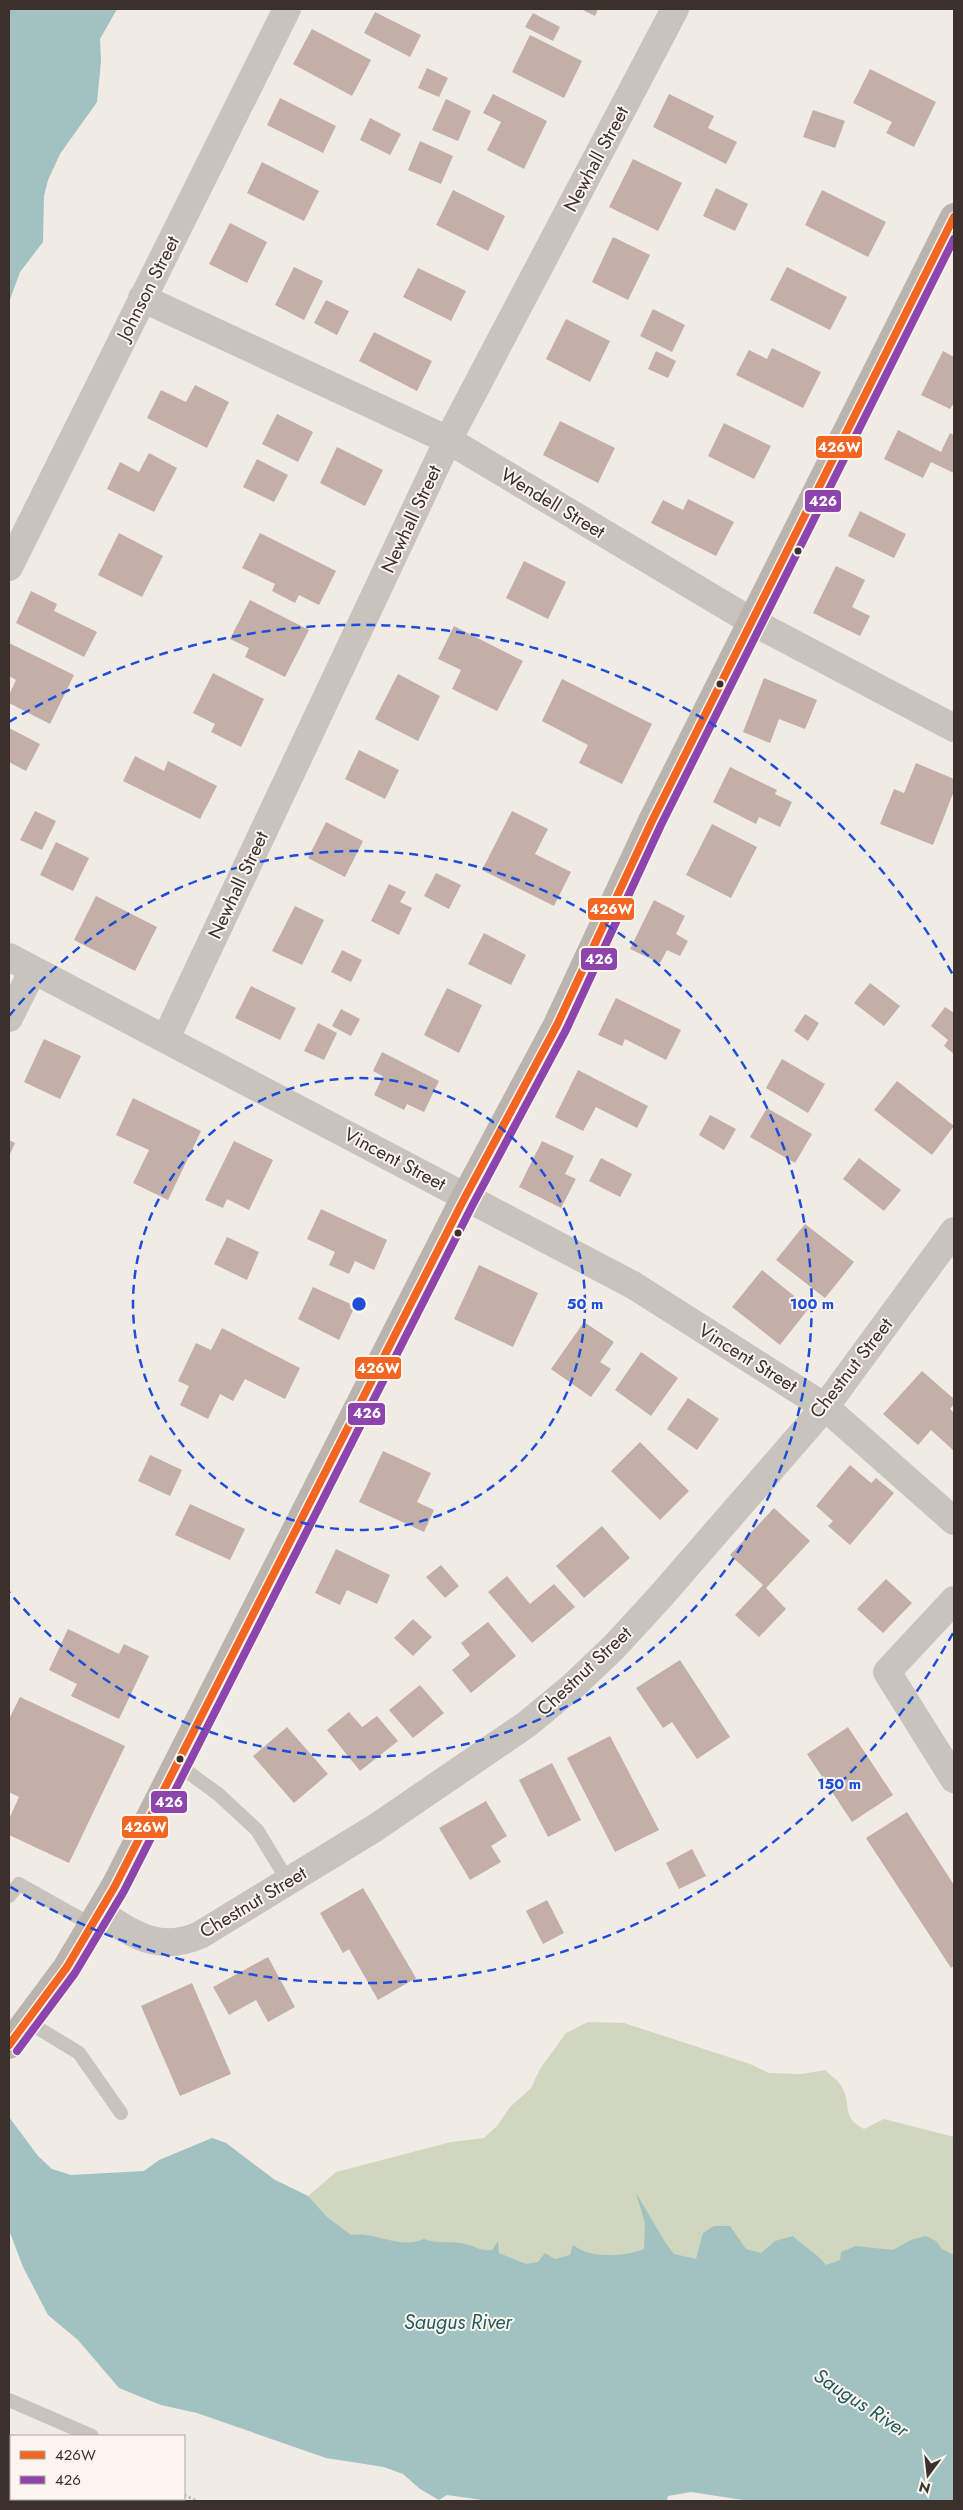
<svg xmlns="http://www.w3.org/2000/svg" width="963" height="2510" font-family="Jost,sans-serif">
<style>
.green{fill:#d1d6bf}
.water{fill:#a1c2c1}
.building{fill:#c3afa7}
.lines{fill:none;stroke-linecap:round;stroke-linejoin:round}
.path{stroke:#c2bbb6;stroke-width:3;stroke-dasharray:2.5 2.5;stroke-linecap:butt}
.service{stroke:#c9c3be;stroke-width:14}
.minor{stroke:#c9c3be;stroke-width:28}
.secondary{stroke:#bab3ae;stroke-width:28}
.bus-1-casing{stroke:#fbf5ee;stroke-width:11}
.bus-2-casing{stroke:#fbf5ee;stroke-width:11}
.bus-1{stroke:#f26522;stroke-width:8}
.bus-2{stroke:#8e44ad;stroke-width:8}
.ring{fill:none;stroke:#1d4ed8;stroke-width:2.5;stroke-dasharray:9 6}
.bus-dot{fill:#3b302b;stroke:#fbf5ee;stroke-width:2}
.labels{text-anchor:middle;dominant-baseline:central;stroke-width:4;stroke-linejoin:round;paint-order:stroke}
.street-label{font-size:19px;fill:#3b302b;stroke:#fbf5ee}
.water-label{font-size:20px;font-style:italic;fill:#1f5a5e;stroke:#fbf5ee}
.centre{fill:#1d4ed8;stroke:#fbf5ee;stroke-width:2.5}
.ring-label{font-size:15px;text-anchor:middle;font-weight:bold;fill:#1d4ed8;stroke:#fbf5ee;stroke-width:4;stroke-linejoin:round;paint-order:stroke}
.line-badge{stroke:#fbf5ee;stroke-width:2}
.badge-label{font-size:14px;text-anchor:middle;font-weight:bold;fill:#fff}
</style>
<rect width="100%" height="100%" fill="#f0ebe5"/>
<path class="green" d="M588,2022L624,2023L750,2064L769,2073L802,2074L825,2070C830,2075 838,2080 842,2087C852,2106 841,2117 864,2129L884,2119L954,2137V2391L605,2288L130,2233L208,2148L212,2138L226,2143L275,2180L308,2196L336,2172L451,2142L484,2138L497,2126L510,2107L531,2088L540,2069L566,2033Z"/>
<g class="water">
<polygon points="9,9 117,9 100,39 101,61 97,102 60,154 48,180 44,196 43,242 20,272 9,302"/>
<path d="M9,2117L38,2156L52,2169L71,2175L144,2171L159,2160L212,2138L226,2143L275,2180L308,2196L328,2218L351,2235C375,2231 400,2250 424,2239C438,2244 446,2241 460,2243C472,2244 480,2252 492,2250L498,2241L499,2253L526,2264L538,2262L545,2253L555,2259L570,2255L573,2245C591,2259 624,2257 644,2249L645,2223L636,2193L665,2242L674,2254L696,2259L703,2233L714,2226H730L746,2249L761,2253L775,2241L793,2236C804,2247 817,2253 826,2265L840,2260L841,2252L856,2246L893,2250L911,2240L926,2236L936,2241L942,2249L954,2255V2501H749L691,2492L668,2496L667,2501H489L447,2495L439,2500L420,2489L403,2474L384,2467L326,2458L197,2413L161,2405L119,2388L78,2340L48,2315L23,2267L9,2230Z"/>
</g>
<g class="building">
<polygon points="581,9 598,9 595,16"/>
<polygon points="375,12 421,35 410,57 364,33"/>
<polygon points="533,13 560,27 553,41 525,27"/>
<polygon points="312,29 371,60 352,96 293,64"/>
<polygon points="530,35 582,61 564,98 512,72"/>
<polygon points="427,68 448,78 439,97 418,88"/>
<polygon points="870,69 936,102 914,147 886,133 892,122 853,103"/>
<polygon points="493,94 547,121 524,169 487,150 501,122 483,113"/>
<polygon points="669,94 714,116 708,128 737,142 726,164 653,127"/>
<polygon points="280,98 336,126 323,153 267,125"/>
<polygon points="446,99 471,111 458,141 432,130"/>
<polygon points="813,110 845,121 835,148 803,137"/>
<polygon points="370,118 401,134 390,155 360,140"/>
<polygon points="420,141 453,156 441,184 408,170"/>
<polygon points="633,159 682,183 658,231 609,207"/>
<polygon points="262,162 319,191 304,221 247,193"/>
<polygon points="716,188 748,204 735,231 703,216"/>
<polygon points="453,190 505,216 488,251 436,225"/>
<polygon points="822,190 886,222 868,257 805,225"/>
<polygon points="230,223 267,242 247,283 209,264"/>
<polygon points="613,237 650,255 628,300 592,282"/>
<polygon points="294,267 323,281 304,320 275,305"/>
<polygon points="787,267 847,297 830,330 770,300"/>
<polygon points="418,268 466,291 451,321 403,297"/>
<polygon points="326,300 349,311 337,335 314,323"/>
<polygon points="653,309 685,325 672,352 640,336"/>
<polygon points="566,319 610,341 590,382 546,359"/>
<polygon points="374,332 432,361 417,391 359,361"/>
<polygon points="772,348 821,372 803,408 736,375 749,350 767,359"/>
<polygon points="656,351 676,361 668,378 648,369"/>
<polygon points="943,351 954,357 954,403 950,409 921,395"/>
<polygon points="195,385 229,402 207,448 147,418 161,390 186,402"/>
<polygon points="277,414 313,432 298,462 262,444"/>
<polygon points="560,421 615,448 598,483 543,455"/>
<polygon points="724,423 771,446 754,479 708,456"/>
<polygon points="898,430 941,452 950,433 954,435 954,473 931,462 923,478 884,459"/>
<polygon points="337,447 383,470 365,506 320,483"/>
<polygon points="149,453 177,468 154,512 107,489 120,462 139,472"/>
<polygon points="257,459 288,475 274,502 243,487"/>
<polygon points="688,499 734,522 716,556 651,523 663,500 683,510"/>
<polygon points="860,511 906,534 894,558 848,536"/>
<polygon points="119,533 163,556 142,597 98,575"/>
<polygon points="260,533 336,571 319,605 299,595 295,603 272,591 275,584 242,568"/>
<polygon points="524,561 566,582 548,619 506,598"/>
<polygon points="836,566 865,580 852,607 870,616 860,636 813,613"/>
<polygon points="31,591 57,604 54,611 97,632 84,657 16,623"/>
<polygon points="250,600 309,630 285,677 245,657 249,648 230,639"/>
<polygon points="454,626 523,661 497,711 452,689 461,670 438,659"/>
<polygon points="9,643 74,675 50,724 9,703 9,695 16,680 9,676"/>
<polygon points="213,673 264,699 241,747 211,732 215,724 193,713"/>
<polygon points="398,674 440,696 418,741 375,719"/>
<polygon points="764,678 817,700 805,729 779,719 770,743 743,732"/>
<polygon points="562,679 652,724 622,784 579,763 588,745 542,721"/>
<polygon points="9,728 40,744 26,771 9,762"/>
<polygon points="359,750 399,770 385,799 345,779"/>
<polygon points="135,756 164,771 168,761 217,786 200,819 123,781"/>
<polygon points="916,763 954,779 954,791 933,845 880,824 894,789 904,793"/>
<polygon points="730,767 777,790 775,794 792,802 780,827 759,817 756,824 713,802"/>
<polygon points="35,811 56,821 42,850 20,840"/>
<polygon points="512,811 548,829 535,854 571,872 554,906 482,870"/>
<polygon points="326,822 363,841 345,877 308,858"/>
<polygon points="712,824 757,847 731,898 686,875"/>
<polygon points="56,842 89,858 73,891 40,875"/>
<polygon points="436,873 461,885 449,909 424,896"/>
<polygon points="389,884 406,892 400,902 412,908 399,935 371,921"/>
<polygon points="96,896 157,927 135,971 74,940"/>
<polygon points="654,900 685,916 676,934 688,941 680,956 667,950 660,963 630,949"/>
<polygon points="295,906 324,920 302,965 272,951"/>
<polygon points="484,933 526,955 511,985 468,964"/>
<polygon points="342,950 362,960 351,982 331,972"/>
<polygon points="870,983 900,1006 884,1026 854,1003"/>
<polygon points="251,986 296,1008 280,1040 235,1018"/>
<polygon points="447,988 482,1005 459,1053 424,1035"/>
<polygon points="616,998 681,1030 666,1060 625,1039 622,1046 598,1035"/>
<polygon points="945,1007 954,1013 954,1054 944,1046 948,1040 931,1026"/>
<polygon points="341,1009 360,1019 351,1036 332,1026"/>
<polygon points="805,1014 819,1023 808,1041 794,1031"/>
<polygon points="318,1023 337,1033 324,1060 304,1051"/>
<polygon points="44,1039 81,1056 60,1099 24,1082"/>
<polygon points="382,1052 439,1081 424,1112 407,1104 404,1110 374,1095 383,1076 373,1071"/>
<polygon points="782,1059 825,1084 808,1113 766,1088"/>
<polygon points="578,1070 648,1106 637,1128 596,1107 583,1131 555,1117"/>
<polygon points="897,1081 954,1126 932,1155 874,1110"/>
<polygon points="133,1098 201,1131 168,1200 133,1183 149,1150 116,1135"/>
<polygon points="767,1108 812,1134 795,1163 750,1137"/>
<polygon points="710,1115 736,1129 724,1150 699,1135"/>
<polygon points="9,1140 15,1143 9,1156"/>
<polygon points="234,1141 273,1160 249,1210 227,1199 223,1208 205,1200"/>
<polygon points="542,1141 574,1156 565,1174 576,1179 561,1208 519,1187"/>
<polygon points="601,1158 632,1174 620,1197 589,1181"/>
<polygon points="859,1158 901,1190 884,1211 843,1179"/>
<polygon points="321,1209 387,1240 374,1270 355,1261 349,1274 329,1265 335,1252 307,1239"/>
<polygon points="805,1224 854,1262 825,1298 776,1260"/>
<polygon points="227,1237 259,1252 247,1280 214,1264"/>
<polygon points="479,1265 538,1293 513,1347 454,1319"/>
<polygon points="762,1270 809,1308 780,1345 732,1307"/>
<polygon points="313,1287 355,1306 339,1340 298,1319"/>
<polygon points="584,1322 614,1342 600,1362 611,1369 591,1397 551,1369"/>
<polygon points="222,1328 300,1368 285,1399 245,1379 233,1401 220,1394 208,1419 180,1405 189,1386 178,1381 196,1343 211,1350"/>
<polygon points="641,1352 678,1378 651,1416 615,1390"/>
<polygon points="922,1371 954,1399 954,1404 950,1409 954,1413 954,1451 931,1430 918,1445 883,1414"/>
<polygon points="688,1398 719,1419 697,1450 667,1429"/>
<polygon points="640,1442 689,1491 660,1520 611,1471"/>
<polygon points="383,1451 431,1473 417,1502 434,1510 424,1532 359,1502"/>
<polygon points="150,1455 182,1470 170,1496 138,1481"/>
<polygon points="850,1465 871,1483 876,1478 894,1493 850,1545 828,1526 833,1521 816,1506"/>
<polygon points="190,1504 245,1529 230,1560 175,1535"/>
<polygon points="774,1508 810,1541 766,1588 786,1609 759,1637 735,1615 763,1585 730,1555"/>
<polygon points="602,1526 630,1558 584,1598 556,1566"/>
<polygon points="336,1549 390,1575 377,1604 347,1590 340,1605 315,1593"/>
<polygon points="441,1565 459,1586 445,1598 426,1577"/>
<polygon points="507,1576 530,1604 554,1584 575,1607 532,1643 488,1592"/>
<polygon points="886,1579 912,1603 883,1633 857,1609"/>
<polygon points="413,1619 432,1637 413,1656 394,1638"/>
<polygon points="488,1622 516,1656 471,1693 452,1670 470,1655 461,1643"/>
<polygon points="68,1629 119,1654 124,1644 149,1656 119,1719 71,1696 77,1684 49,1670"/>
<polygon points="680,1660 730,1737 697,1759 672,1722 663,1728 636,1688"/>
<polygon points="420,1685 444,1713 413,1738 389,1710"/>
<polygon points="20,1697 125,1746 69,1863 9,1835 9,1819 19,1797 9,1792 9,1719"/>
<polygon points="349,1712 362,1727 377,1716 398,1741 360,1771 327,1730"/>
<polygon points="287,1727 328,1774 294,1803 253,1756"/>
<polygon points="848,1727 893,1795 852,1822 807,1754"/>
<polygon points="610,1736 659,1830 615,1852 567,1758"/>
<polygon points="552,1763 581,1820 548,1837 519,1780"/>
<polygon points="486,1801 507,1836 491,1846 501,1862 470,1880 439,1828"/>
<polygon points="907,1812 954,1885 954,1966 951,1968 866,1838"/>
<polygon points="692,1849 706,1876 679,1889 666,1863"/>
<polygon points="363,1888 416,1978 378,2000 349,1949 343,1953 320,1913"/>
<polygon points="547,1900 564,1933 543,1944 526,1911"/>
<polygon points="268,1957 295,2007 268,2022 256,2000 229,2015 213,1987"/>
<polygon points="192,1983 231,2074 180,2096 141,2006"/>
<polygon points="9,2446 11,2447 11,2465 9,2464"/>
<polygon points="54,2499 115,2499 114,2501 53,2501"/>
</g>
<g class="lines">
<polyline class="path" points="184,2495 197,2501"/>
<g class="service">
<polyline points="177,1764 218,1794 257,1830 288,1881"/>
<polyline points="9,1896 19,1884 92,1925"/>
<polyline points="28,2022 79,2053 121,2113"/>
<polyline points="9,2400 92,2436"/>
</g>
<g class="minor">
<polyline points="142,298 448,440 751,621 954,728"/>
<polyline points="9,567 287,9"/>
<polyline points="9,957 633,1285 825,1407 954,1521"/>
<polyline points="9,1018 33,970"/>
<polyline points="166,1038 448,440 675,9"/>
<polyline points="954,1600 887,1672 954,1779"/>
<path d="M100,1913C135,1935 159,1953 200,1935L375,1828L527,1724L573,1686L614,1647L660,1597L825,1407L954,1231"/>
</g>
<polyline class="secondary" points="9,2045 67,1967 115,1886 463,1201 557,1025 652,821 954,217"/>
<defs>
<polyline id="bus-1" points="9,2045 67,1967 115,1886 463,1201 557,1025 652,821 954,217"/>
<polyline id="bus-2" points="17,2051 75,1973 124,1891 472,1206 566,1030 661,825 954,239"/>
</defs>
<use href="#bus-1" class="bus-1-casing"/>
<use href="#bus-2" class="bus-2-casing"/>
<use href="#bus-1" class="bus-1"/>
<use href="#bus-2" class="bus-2"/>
</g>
<g class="ring">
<circle cx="359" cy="1304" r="226"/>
<path d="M9 1016A453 453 0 1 1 9 1592"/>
<path d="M953 1633A679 679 0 0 1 9 1886M9 722A679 679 0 0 1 953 975"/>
</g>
<g class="bus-dot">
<circle cx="798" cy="551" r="4.5"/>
<circle cx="720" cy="684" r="4.5"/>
<circle cx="458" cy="1233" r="4.5"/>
<circle cx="180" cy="1759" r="4.5"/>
</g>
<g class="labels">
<g class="street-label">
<text transform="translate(596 159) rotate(-62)">Newhall Street</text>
<text transform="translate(148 288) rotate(-63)">Johnson Street</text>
<text transform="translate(553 503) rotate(31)">Wendell Street</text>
<text transform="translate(411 519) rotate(-65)">Newhall Street</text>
<text transform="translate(238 885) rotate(-65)">Newhall Street</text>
<text transform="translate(395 1159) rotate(28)">Vincent Street</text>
<text transform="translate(748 1358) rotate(32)">Vincent Street</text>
<text transform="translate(851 1368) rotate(-52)">Chestnut Street</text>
<text transform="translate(584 1671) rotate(-43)">Chestnut Street</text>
<text transform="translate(253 1902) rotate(-31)">Chestnut Street</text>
</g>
<g class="water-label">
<text x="458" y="2322">Saugus River</text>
<text transform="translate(861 2403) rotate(33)">Saugus River</text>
</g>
</g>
<circle cx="359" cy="1304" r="8" class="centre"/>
<g class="ring-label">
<text x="585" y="1309">50 m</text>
<text x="812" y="1309">100 m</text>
<text x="839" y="1789">150 m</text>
</g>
<g class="line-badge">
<rect x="815" y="435" width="48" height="24" rx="5" fill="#f26522"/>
<rect x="804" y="489" width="38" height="24" rx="5" fill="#8e44ad"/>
<rect x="587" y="897" width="48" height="24" rx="5" fill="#f26522"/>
<rect x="580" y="947" width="38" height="24" rx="5" fill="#8e44ad"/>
<rect x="354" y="1356" width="48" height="24" rx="5" fill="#f26522"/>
<rect x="347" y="1402" width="39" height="24" rx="5" fill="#8e44ad"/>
<rect x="150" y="1790" width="38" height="24" rx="5" fill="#8e44ad"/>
<rect x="121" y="1815" width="48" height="24" rx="5" fill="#f26522"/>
</g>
<g class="badge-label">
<text x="839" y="452">426W</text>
<text x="823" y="506">426</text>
<text x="611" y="914">426W</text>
<text x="599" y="964">426</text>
<text x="378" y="1373">426W</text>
<text x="367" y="1418">426</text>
<text x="169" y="1807">426</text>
<text x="145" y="1832">426W</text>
</g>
<rect width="963" height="2510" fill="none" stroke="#3b302b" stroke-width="20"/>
<rect x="10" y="2435" width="175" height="65" fill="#fbf5ee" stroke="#aea6a0"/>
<rect x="20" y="2451" width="25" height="8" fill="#f26522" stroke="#aea6a0"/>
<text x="55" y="2460" font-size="15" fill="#3b302b">426W</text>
<rect x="20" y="2476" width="25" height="8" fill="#8e44ad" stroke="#aea6a0"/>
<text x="55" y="2485" font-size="15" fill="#3b302b">426</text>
<g transform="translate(928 2475) rotate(195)" stroke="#fbf5ee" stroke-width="4" paint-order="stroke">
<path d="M0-4L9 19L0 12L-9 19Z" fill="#3b302b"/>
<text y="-8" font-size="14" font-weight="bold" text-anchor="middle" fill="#3b302b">N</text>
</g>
</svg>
